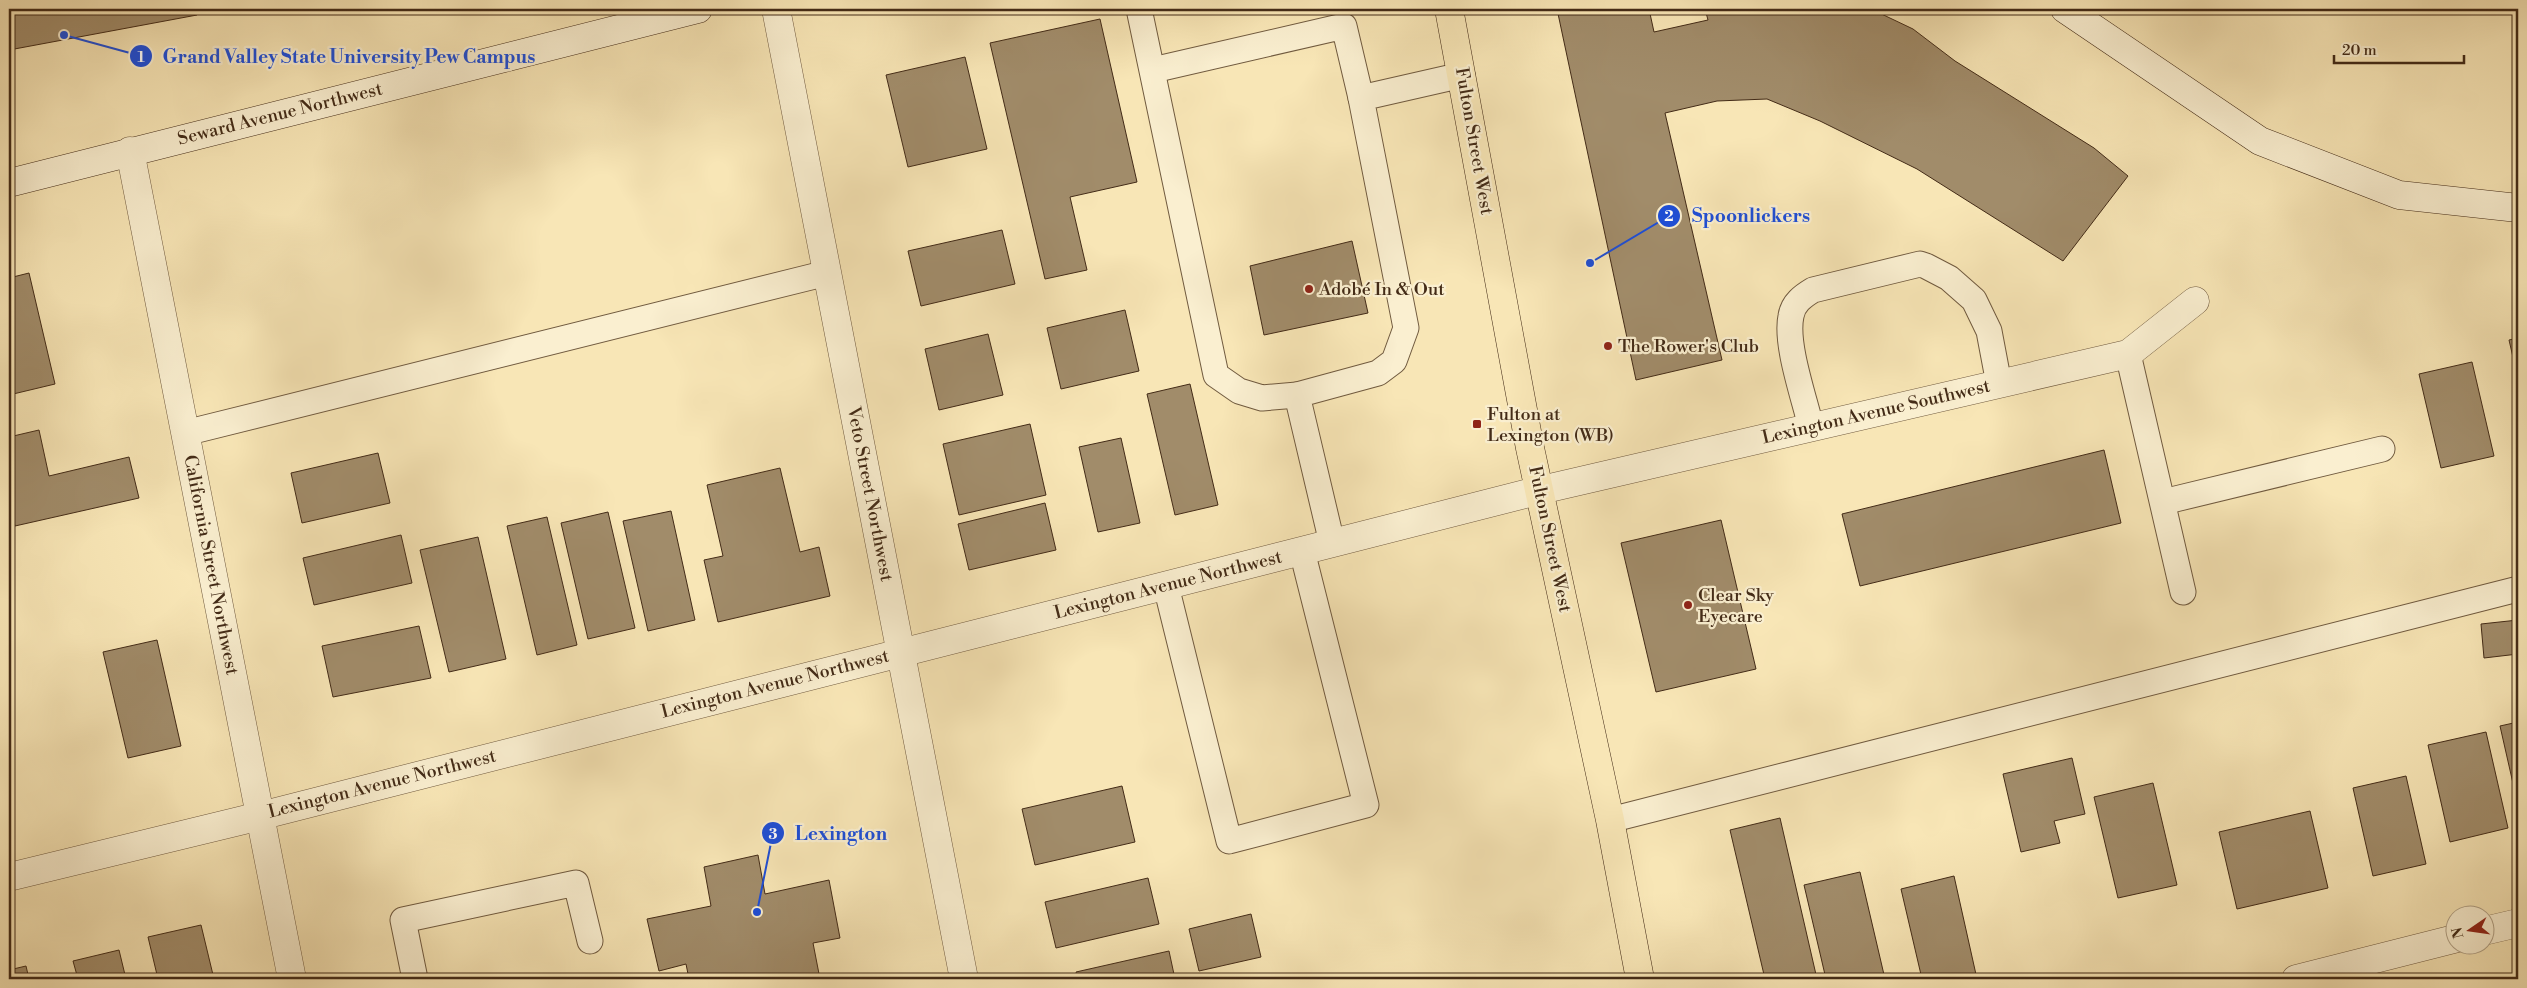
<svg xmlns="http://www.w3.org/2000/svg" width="2527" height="988" font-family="'Libre Bodoni',serif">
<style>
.building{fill:#a18c6a;stroke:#432b17}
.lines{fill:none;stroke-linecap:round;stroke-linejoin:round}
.lane-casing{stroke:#705a3f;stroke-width:27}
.street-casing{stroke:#705a3f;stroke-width:29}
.secondary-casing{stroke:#432b17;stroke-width:29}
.primary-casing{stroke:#432b17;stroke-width:29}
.lane{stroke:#faefd0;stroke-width:25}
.street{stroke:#faefd0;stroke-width:28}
.secondary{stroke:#faefd0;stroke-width:28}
.primary{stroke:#f8e6b6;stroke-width:28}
.poi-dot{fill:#8f2418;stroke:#faefd0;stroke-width:2}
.labels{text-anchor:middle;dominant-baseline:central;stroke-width:4.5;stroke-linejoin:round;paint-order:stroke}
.street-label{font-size:18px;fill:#432b17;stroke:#faefd0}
.poi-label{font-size:18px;fill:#432b17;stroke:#faefd0;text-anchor:start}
.leader{fill:none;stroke:#1d4ed8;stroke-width:2}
.callout-dot{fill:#1d4ed8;stroke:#faefd0;stroke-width:2}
.mark-label{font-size:15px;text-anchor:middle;font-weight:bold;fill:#fff}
.callout-label{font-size:19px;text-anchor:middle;font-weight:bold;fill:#1d4ed8;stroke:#faefd0;stroke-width:4.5;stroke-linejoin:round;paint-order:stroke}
</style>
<rect width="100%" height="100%" fill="#f8e6b6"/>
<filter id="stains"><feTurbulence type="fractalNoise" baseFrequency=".004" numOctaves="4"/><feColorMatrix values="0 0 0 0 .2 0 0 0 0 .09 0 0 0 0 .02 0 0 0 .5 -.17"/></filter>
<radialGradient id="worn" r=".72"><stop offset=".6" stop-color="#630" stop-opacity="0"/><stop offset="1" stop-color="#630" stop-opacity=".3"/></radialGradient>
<g class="building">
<polygon points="9,9 195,9 197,15 9,50"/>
<polygon points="1557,9 1649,9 1654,32 1708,20 1705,9 1871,9 1913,29 1955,61 2094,148 2128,176 2063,261 1917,169 1820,121 1767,99 1717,101 1665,113 1722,360 1636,380"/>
<polygon points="1100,19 1137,182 1070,197 1087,270 1045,279 990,43"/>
<polygon points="965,57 987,149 908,167 886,75"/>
<polygon points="1002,230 1015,284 921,306 908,251"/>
<polygon points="1352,241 1368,313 1264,335 1250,266"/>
<polygon points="29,273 55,384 9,395 9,278"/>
<polygon points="1125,310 1139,371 1061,389 1047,328"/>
<polygon points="988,334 1003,395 939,410 925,349"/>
<polygon points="2518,338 2518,379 2509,340"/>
<polygon points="2472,362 2494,456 2441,468 2419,374"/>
<polygon points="1190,384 1218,505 1175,515 1147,394"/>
<polygon points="1030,424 1046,495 959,515 943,444"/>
<polygon points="39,430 49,476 129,457 139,498 15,526 9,497 9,437"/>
<polygon points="1121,438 1140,523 1098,532 1079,447"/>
<polygon points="2104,450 2121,523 1860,586 1842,514"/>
<polygon points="378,453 390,503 302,523 291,473"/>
<polygon points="780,468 800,552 819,547 830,596 718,622 704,560 723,556 707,485"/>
<polygon points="1045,503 1056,550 969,570 958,524"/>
<polygon points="671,511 695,620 648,631 623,521"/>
<polygon points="608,512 635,628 588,639 561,523"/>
<polygon points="547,517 577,645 537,655 507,526"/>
<polygon points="1721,520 1756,669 1656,692 1621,543"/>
<polygon points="401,535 412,583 314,605 303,558"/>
<polygon points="478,537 506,659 449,672 420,550"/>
<polygon points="2518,620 2518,654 2484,658 2481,624"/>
<polygon points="419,626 431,678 333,697 322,646"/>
<polygon points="157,640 181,746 128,758 103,652"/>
<polygon points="2518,722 2518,801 2517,801 2500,726"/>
<polygon points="2486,732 2508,828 2450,842 2428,745"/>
<polygon points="2072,758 2085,814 2054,821 2060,843 2021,852 2003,774"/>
<polygon points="2406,776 2426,864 2373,876 2353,788"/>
<polygon points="2153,783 2177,885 2118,898 2094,797"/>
<polygon points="1122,786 1135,842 1035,865 1022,809"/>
<polygon points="2310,811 2328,888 2237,909 2219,832"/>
<polygon points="1780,818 1817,979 1765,979 1730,830"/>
<polygon points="758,855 765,894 829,880 840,938 813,943 820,979 689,979 686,964 659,971 647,919 711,906 704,867"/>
<polygon points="1860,872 1885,979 1826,979 1804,885"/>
<polygon points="1954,876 1977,979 1922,979 1901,889"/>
<polygon points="1148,878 1159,924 1056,948 1045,902"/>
<polygon points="1251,914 1261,957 1199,971 1189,929"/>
<polygon points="201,925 214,979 158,979 148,937"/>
<polygon points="119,950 126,979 78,979 73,961"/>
<polygon points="1169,951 1175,979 1078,979 1076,972"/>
<polygon points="26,966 29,979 9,979 9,970"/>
</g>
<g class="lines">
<defs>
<g id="lane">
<polyline points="1139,9 1216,375 1239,391 1262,398 1297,395"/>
<polyline points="1153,70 1344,26 1361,98"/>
<polyline points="2128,354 2183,592"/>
<path d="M1811,427C1804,397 1785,344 1791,316C1793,303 1803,296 1813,290L1920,264L1926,266L1949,278L1974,300L1989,331L1999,384"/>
<polyline points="185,433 827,273"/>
<polyline points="2163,502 2382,449"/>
<polyline points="1332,543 1297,395 1378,373 1394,361 1406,328 1361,98 1462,75"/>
<polyline points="1166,586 1229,841 1366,805 1302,551"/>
<polyline points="1610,820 2518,589"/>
<polyline points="415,979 403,920 576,883 590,941"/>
</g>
<g id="street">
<polyline points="776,9 964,979"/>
<polyline points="130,151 292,979"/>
<polyline points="9,877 260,816 1541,490 2128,354 2195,301"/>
<polyline points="2484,931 2518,923"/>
<polyline points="2296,979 2454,939"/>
</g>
<g id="secondary">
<polyline points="2065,9 2260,141 2399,195 2518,208"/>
<polyline points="9,183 698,9"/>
</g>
<polyline id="primary" points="1449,9 1530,448 1610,820 1640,979"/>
</defs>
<use href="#lane" class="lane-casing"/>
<use href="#street" class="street-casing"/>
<use href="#secondary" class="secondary-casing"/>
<use href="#primary" class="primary-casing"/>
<use href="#lane" class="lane"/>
<use href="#street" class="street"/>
<use href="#secondary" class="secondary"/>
<use href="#primary" class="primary"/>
</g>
<g class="poi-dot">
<circle cx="1309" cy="289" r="5"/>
<circle cx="1608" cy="346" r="5"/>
<rect x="1472" y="419" width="10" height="10" rx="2.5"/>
<circle cx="1688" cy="605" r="5"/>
</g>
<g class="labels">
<g class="street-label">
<text transform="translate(280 114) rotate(-14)">Seward Avenue Northwest</text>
<text transform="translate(1474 141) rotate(80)">Fulton Street West</text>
<text transform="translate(1876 412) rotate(-13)">Lexington Avenue Southwest</text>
<text transform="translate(870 494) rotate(79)">Veto Street Northwest</text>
<text transform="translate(1550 539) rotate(78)">Fulton Street West</text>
<text transform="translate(211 565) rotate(79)">California Street Northwest</text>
<text transform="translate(1168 585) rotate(-14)">Lexington Avenue Northwest</text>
<text transform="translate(775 684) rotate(-14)">Lexington Avenue Northwest</text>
<text transform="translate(382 784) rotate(-14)">Lexington Avenue Northwest</text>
</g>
<g class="poi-label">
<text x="1319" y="289">Adobé In &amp; Out</text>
<text x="1618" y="346">The Rower's Club</text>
<text x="1487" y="414">Fulton at<tspan x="1487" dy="21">Lexington (WB)</tspan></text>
<text x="1698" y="595">Clear Sky<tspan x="1698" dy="21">Eyecare</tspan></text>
</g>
</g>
<path class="leader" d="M64 35L141 56M1590 263L1669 216M757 912L773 833"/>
<g class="callout-dot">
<circle cx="64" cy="35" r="5"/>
<circle cx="1590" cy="263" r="5"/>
<circle cx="757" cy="912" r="5"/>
<circle cx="141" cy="56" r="12"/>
<circle cx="1669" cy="216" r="12"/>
<circle cx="773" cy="833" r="12"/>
</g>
<g class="mark-label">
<text x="141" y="62">1</text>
<text x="1669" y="221">2</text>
<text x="773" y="839">3</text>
</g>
<g class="callout-label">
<text x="349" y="63">Grand Valley State University Pew Campus</text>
<text x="1751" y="222">Spoonlickers</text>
<text x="841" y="840">Lexington</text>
</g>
<rect width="2527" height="988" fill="none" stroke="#f8e6b6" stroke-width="30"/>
<rect x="10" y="10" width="2507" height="968" fill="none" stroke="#432b17" stroke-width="2.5"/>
<rect x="15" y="15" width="2497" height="958" fill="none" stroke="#432b17"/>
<g transform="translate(2470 930) rotate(257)"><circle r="24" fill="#faefd0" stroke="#b1a186"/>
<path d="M0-4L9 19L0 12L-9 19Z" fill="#8f2418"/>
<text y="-8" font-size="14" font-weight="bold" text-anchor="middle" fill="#432b17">N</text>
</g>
<path d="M2334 55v8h130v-8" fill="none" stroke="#432b17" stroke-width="2.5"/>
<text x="2342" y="55" font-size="15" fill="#432b17" stroke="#faefd0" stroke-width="4" paint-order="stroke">20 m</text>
<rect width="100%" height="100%" filter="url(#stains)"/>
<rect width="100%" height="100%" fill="url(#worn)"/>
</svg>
